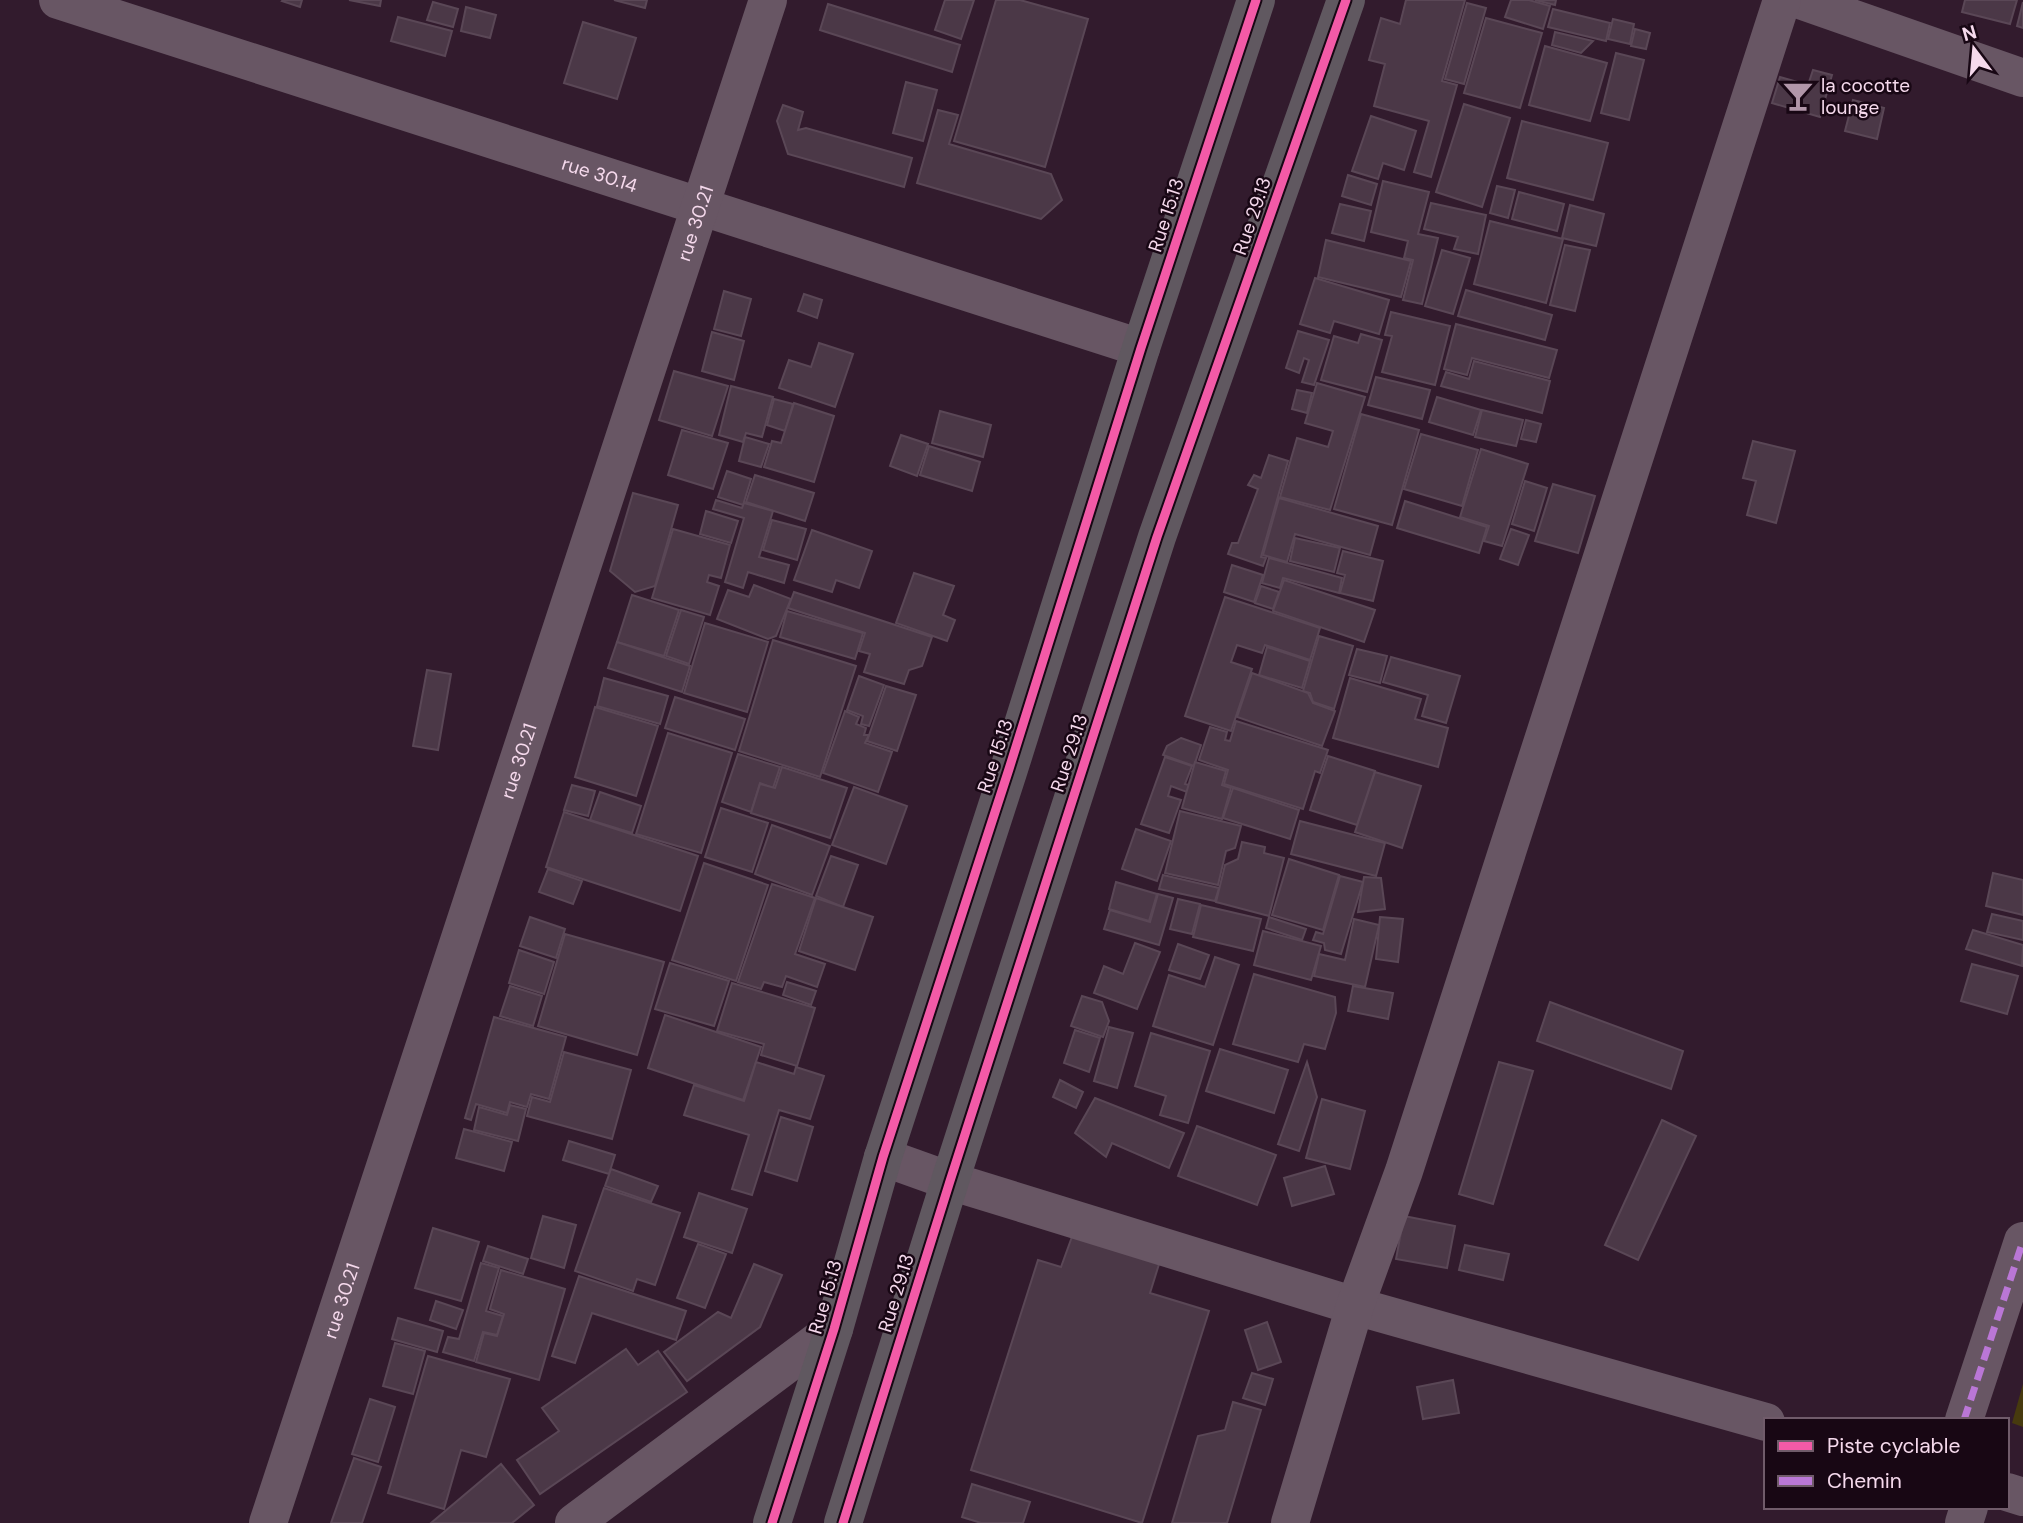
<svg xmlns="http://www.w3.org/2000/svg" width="2023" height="1523" font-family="'DM Sans',sans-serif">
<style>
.green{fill:#473a0e}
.building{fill:#4b3847;stroke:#5a4756;stroke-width:2}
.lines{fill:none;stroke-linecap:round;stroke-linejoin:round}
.minor{stroke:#685664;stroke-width:38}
.major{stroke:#605860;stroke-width:38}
.quiet{stroke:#ba77d6;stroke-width:7;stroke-dasharray:14 7;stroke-linecap:butt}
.cycleway-casing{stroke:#180714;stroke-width:13}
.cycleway{stroke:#f35aa7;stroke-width:9}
.labels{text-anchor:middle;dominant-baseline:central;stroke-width:5;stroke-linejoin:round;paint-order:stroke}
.poi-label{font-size:19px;fill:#f5d9ec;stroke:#180714;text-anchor:start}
.street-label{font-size:19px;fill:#f5d9ec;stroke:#180714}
</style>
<rect width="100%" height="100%" fill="#321b2d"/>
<polygon class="green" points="2023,1384 2023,1427 2012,1423"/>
<g class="building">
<polygon points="283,0 302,0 300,7 282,1"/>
<polygon points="349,0 381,0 380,6"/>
<polygon points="614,0 647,0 645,8"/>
<polygon points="945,0 974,0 961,39 935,30"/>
<polygon points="996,0 1020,0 1088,19 1045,167 954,141"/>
<polygon points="1406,0 1465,0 1442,81 1457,85 1431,177 1414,172 1429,121 1374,106 1385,64 1369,60 1381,18 1400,24"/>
<polygon points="1511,0 1529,0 1550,6 1543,29 1505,17"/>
<polygon points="1535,0 1556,0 1555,5"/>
<polygon points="1965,0 2017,0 2010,24 1962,12"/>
<polygon points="433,2 458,9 453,27 427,20"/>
<polygon points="2023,2 2023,28 2017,26"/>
<polygon points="1467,3 1486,8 1464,84 1445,79"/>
<polygon points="828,4 960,45 952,72 820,30"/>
<polygon points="466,7 496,15 490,38 461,31"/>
<polygon points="1553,9 1610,23 1606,41 1548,27"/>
<polygon points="398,17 452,31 445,56 391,41"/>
<polygon points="1486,18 1542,33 1520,108 1464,93"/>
<polygon points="1613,19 1634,24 1630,44 1608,39"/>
<polygon points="583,22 636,38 617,99 564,83"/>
<polygon points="1635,29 1650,33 1646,49 1631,46"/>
<polygon points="1555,32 1593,41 1581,53 1552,45"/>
<polygon points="1545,46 1607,63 1590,121 1529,105"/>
<polygon points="1616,53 1644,60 1629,120 1601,113"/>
<polygon points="1813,70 1832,75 1820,117 1772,103 1780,77 1808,85"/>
<polygon points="906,82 937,90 923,141 893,133"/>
<polygon points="1853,100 1884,108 1877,139 1845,131"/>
<polygon points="1464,104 1510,118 1482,207 1436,192"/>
<polygon points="783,105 803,112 798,130 806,128 912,158 904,187 788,154 777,121"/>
<polygon points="938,110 958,115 949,144 1051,174 1062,200 1041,219 917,183"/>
<polygon points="1371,116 1416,131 1404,170 1383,163 1378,179 1352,171"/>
<polygon points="1522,121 1608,143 1593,200 1507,178"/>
<polygon points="1348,175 1377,184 1371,205 1342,196"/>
<polygon points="1383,181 1429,192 1418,234 1438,238 1422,304 1403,300 1413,260 1404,258 1408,241 1371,232"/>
<polygon points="1497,186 1515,190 1508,218 1490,213"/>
<polygon points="1519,192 1564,204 1557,231 1512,219"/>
<polygon points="1431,203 1486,215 1478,254 1454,249 1458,237 1424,229"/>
<polygon points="1340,204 1371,211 1364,241 1332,233"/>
<polygon points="1570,205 1604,214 1596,246 1562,238"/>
<polygon points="1490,221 1563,239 1546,303 1474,284"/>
<polygon points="1326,240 1411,261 1401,297 1318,277"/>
<polygon points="1565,245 1590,250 1575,311 1550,305"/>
<polygon points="1442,250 1470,258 1453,314 1425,306"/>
<polygon points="1315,278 1389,300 1379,334 1334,321 1330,333 1300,324"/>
<polygon points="1466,290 1552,315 1545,340 1458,316"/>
<polygon points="724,291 751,299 741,336 714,329"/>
<polygon points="804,294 822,300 817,318 798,311"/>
<polygon points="1391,312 1450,326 1435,385 1382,372 1392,336 1385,335"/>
<polygon points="1456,324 1557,350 1549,378 1472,358 1467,375 1444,369"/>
<polygon points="1298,331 1329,340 1314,385 1302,382 1309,360 1304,358 1299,373 1286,368"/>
<polygon points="712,332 744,341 734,380 702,371"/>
<polygon points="1361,334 1382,340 1367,392 1321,380 1334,336 1358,343"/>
<polygon points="819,343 853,354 835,407 779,388 789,360 811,367"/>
<polygon points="1474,361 1550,381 1542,413 1441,386 1446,372 1469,379"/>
<polygon points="674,371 728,386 712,436 659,420"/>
<polygon points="1376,377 1430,390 1422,419 1368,405"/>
<polygon points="1317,383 1365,397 1330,510 1280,497 1297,438 1328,447 1333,431 1305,423"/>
<polygon points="731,386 773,397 762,437 746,433 743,442 719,435"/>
<polygon points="1297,390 1312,393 1307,413 1292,409"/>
<polygon points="1437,397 1481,410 1473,435 1429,422"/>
<polygon points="774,399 793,404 785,431 767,425"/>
<polygon points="794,403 834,416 814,482 764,467 772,441 781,443"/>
<polygon points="1482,410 1523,420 1516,446 1475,437"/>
<polygon points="940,411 991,425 983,457 932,443"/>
<polygon points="1361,414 1419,430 1392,525 1334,509"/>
<polygon points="1526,420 1541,424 1536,442 1521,439"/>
<polygon points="682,430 728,443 713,489 668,475"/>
<polygon points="1421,434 1478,450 1462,506 1404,489"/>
<polygon points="901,435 928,444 917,476 890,466"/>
<polygon points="745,437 769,444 761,467 739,461"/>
<polygon points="1753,441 1795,451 1776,523 1747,515 1756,481 1743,478"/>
<polygon points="929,446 980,462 972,491 920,475"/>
<polygon points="1481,449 1528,464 1502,546 1484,541 1489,526 1460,517"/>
<polygon points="1269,455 1288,461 1261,557 1266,558 1263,566 1228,554 1232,543 1238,543 1258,489 1248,485 1254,475 1261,478"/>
<polygon points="727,471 751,479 743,505 718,497"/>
<polygon points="755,475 814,493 805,521 746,502"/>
<polygon points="1525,481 1547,488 1534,531 1512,524"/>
<polygon points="1553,484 1595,496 1578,553 1535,541"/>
<polygon points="633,493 678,505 655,586 635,592 610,571"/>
<polygon points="1279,498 1378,526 1370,555 1295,534 1287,562 1263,555"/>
<polygon points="716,500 742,508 744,503 773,511 759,557 789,565 784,583 748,572 743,588 725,582 744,518 713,509"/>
<polygon points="1405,501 1487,527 1479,553 1397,528"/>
<polygon points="706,511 738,521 731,543 700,534"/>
<polygon points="772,520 806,529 797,560 763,550"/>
<polygon points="673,529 730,545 721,578 709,575 707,582 719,586 710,615 652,598"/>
<polygon points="1511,529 1529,535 1518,565 1500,559"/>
<polygon points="812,530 872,551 859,588 836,580 832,592 794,580"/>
<polygon points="1295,538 1340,548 1334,572 1290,561"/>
<polygon points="1343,551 1383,561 1373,601 1340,593 1345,575 1337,573"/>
<polygon points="1269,558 1342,578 1339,593 1283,578 1280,588 1262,583"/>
<polygon points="1232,565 1263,575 1254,602 1224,592"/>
<polygon points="914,573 954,586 943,615 955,620 947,641 896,623"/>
<polygon points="1284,580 1375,610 1364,642 1273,611"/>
<polygon points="754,585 791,599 776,636 768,639 717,619 728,590 749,597"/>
<polygon points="1261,586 1279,592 1273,609 1255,603"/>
<polygon points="794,592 932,637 922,666 909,670 904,684 864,672 870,654 859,651 865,633 788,608"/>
<polygon points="632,595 679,610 664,656 617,642"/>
<polygon points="1225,597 1320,628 1310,660 1265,645 1262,653 1237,645 1231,662 1252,669 1231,731 1185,716"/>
<polygon points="681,610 704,617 689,664 666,656"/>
<polygon points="787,611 863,633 855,659 780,637"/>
<polygon points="705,623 768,642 747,712 684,693"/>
<polygon points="1319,636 1353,646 1334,709 1313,702 1310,693 1303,691"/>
<polygon points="773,640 856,666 820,777 739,751"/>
<polygon points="617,642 690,666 682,692 608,668"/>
<polygon points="1267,647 1310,661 1302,688 1259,675"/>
<polygon points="1357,649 1387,656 1380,683 1349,675"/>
<polygon points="1391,657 1460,676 1446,723 1422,716 1428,695 1383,682"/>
<polygon points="427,670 451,674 438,750 413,746"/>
<polygon points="1252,673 1308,693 1313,703 1335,711 1322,746 1237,717"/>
<polygon points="859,676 884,685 869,726 861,724 863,716 847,710"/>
<polygon points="604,678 668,696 660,724 597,706"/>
<polygon points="1350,678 1421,699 1415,719 1448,728 1438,767 1333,738"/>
<polygon points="886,686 916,695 897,751 867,741"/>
<polygon points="675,697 745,719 735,750 665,728"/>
<polygon points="595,707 658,726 636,796 575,777"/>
<polygon points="845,711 859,717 856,724 866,728 864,735 869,735 865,743 892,752 878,792 823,773"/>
<polygon points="1236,721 1328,750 1320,773 1315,771 1303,809 1224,784 1228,770 1199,760 1210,727 1227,732 1225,740 1230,741"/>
<polygon points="668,733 732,753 701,853 636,834"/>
<polygon points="1181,738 1201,745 1194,766 1163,755 1167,746"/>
<polygon points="738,754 780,767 773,788 760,783 751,812 722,802"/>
<polygon points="1328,756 1375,771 1357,825 1310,810"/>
<polygon points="1165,757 1192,766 1185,784 1189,785 1187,792 1171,786 1168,796 1181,800 1169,833 1141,824"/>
<polygon points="1195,762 1226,771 1222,785 1231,788 1222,819 1182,808"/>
<polygon points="782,767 847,788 830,838 751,813 760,784 775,788"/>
<polygon points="1375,772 1421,786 1402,848 1355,832"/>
<polygon points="572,785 595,791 588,816 564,810"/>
<polygon points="854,787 907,806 886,864 832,845"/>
<polygon points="1233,788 1299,810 1290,839 1223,818"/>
<polygon points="600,792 641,806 632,833 590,820"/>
<polygon points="721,808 768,823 752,872 705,857"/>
<polygon points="1180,811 1241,826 1235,848 1226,851 1218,885 1165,873"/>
<polygon points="564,812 698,856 680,911 546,867"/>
<polygon points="1300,821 1385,843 1376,876 1291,854"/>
<polygon points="772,825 830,846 812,895 755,874"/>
<polygon points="1136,829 1171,841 1157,881 1122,869"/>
<polygon points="1242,842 1265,847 1264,853 1284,858 1269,916 1216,902 1225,865 1238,859"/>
<polygon points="831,856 858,865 843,907 816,896"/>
<polygon points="1289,859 1339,875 1323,930 1272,915"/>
<polygon points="704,863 768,885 736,981 672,960"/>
<polygon points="548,869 582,881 573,904 539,892"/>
<polygon points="1993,873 2023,880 2023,915 1986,906"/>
<polygon points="1163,875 1219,888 1215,901 1159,889"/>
<polygon points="1340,876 1363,882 1341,954 1325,950 1324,943 1313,940 1316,932 1323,934"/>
<polygon points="1364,877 1381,878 1385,909 1358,912"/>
<polygon points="1116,882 1157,894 1149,921 1109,909"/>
<polygon points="772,884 815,898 795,954 825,964 817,987 786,976 782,987 764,982 761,989 738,982"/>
<polygon points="1158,894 1173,898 1159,945 1104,929 1110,910 1150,922"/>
<polygon points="816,898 873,917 855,970 799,951"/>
<polygon points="1178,899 1200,904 1192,934 1170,929"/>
<polygon points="1201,905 1261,919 1253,951 1193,937"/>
<polygon points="1992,914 2023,921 2023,940 1987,932"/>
<polygon points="530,917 565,929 556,958 520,946"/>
<polygon points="1269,917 1306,929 1302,940 1266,928"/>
<polygon points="1380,917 1403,919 1398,962 1376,959"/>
<polygon points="1354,919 1379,925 1365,987 1314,976 1319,954 1345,960"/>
<polygon points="1973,930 2023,945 2022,966 1966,949"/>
<polygon points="1263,931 1321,946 1311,980 1254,965"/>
<polygon points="565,934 664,962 637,1055 538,1026"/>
<polygon points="1135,943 1160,952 1137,1009 1094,993 1104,966 1123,974"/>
<polygon points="1178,944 1209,955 1200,979 1169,970"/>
<polygon points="519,950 554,962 544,994 509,983"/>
<polygon points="1215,957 1239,965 1213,1045 1153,1026 1169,975 1205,987"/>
<polygon points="670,963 729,981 714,1026 655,1009"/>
<polygon points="1972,964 2018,976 2007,1014 1961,1001"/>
<polygon points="1254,974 1335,997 1336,1013 1325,1049 1304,1044 1298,1062 1233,1044"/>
<polygon points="787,982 816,991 811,1005 783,995"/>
<polygon points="732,983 815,1008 797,1066 761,1055 764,1044 717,1031"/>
<polygon points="510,986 542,996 533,1026 500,1016"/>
<polygon points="1353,986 1393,993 1388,1019 1348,1011"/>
<polygon points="1082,996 1102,1002 1109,1021 1103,1037 1071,1026"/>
<polygon points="1550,1002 1683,1051 1671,1089 1537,1041"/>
<polygon points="665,1015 761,1047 743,1100 648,1068"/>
<polygon points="494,1017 566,1037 549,1099 531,1094 527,1107 510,1102 507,1113 476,1104 471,1120 465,1118"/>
<polygon points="1109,1027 1133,1033 1117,1088 1094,1081"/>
<polygon points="1075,1030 1100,1038 1089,1072 1064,1063"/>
<polygon points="1151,1033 1210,1051 1188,1123 1160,1115 1166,1096 1135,1086"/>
<polygon points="1220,1049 1288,1070 1274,1113 1206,1091"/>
<polygon points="564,1052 631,1070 612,1139 527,1116 532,1097 550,1102"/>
<polygon points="756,1062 794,1074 796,1067 824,1076 810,1119 779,1110 752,1195 732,1189 749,1135 684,1115 694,1085 744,1101"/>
<polygon points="1307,1062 1317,1097 1299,1151 1278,1144"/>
<polygon points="1499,1062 1533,1071 1493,1204 1459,1194"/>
<polygon points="1060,1080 1083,1092 1076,1108 1053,1097"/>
<polygon points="1095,1098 1184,1133 1169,1168 1112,1143 1106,1157 1075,1133"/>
<polygon points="1322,1099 1365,1111 1350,1169 1306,1158"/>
<polygon points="510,1105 526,1109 518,1141 474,1130 479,1107 507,1115"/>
<polygon points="781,1117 813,1127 797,1181 765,1171"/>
<polygon points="1662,1120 1696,1136 1638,1260 1605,1245"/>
<polygon points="1197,1126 1276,1155 1257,1205 1178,1176"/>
<polygon points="464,1129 512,1142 504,1171 456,1158"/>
<polygon points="569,1141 615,1155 609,1174 563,1160"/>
<polygon points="1325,1166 1334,1194 1292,1206 1284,1178"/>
<polygon points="611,1169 658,1186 651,1202 605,1186"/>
<polygon points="604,1188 680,1213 655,1285 637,1279 633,1291 575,1271"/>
<polygon points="699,1193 747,1209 732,1253 684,1237"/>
<polygon points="543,1216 576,1225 564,1268 531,1258"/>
<polygon points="1404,1216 1455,1226 1447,1268 1396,1259"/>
<polygon points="433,1228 479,1242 461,1301 415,1288"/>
<polygon points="1073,1234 1160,1261 1150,1293 1209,1311 1142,1523 971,1470 1038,1260 1061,1267"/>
<polygon points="698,1244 726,1254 705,1308 677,1298"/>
<polygon points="1465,1245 1509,1254 1503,1280 1459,1270"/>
<polygon points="488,1246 528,1259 523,1274 483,1261"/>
<polygon points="481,1263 499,1268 486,1311 503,1316 497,1335 483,1332 474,1361 443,1352 448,1337 459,1339"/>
<polygon points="754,1264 782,1275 760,1327 687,1381 664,1352 718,1312 731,1318"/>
<polygon points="501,1270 565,1289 539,1380 476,1362 484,1333 497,1336 504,1314 490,1309"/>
<polygon points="579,1276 686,1311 676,1340 592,1313 575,1363 552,1356"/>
<polygon points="436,1301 463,1310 456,1329 430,1320"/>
<polygon points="398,1318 443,1331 437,1352 392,1339"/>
<polygon points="1267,1322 1281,1362 1258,1370 1245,1330"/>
<polygon points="395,1343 425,1351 413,1394 383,1386"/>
<polygon points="626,1349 638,1365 658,1351 687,1392 540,1494 517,1460 559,1431 542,1408"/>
<polygon points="428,1356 510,1379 486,1457 461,1450 444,1509 388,1493"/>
<polygon points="1252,1373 1273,1379 1265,1405 1243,1398"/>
<polygon points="1453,1380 1459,1413 1423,1419 1417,1387"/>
<polygon points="370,1399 395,1407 378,1462 352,1454"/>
<polygon points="1233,1402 1261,1410 1227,1523 1172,1523 1198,1436 1225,1430"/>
<polygon points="354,1458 381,1467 362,1523 331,1523"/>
<polygon points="501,1464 534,1505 512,1523 431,1523"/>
<polygon points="972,1484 1030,1502 1023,1523 981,1523 962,1517"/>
</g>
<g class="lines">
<g class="minor">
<path id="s1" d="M58,0L1141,348"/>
<polyline points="1800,0 2023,78"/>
<polyline points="883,1157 950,1181 1355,1306 1766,1422"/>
<polyline points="1964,1420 2023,1241"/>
<polyline points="2007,1492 2023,1497"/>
<path id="s2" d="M268,1523L768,0"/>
<polyline points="574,1523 834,1329"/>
<polyline points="1290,1523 1355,1306 1404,1171 1782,0"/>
<polyline points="1964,1523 1969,1507"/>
</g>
<g class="major">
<polyline points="772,1523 834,1329 883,1157 1009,769 1141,348 1256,0"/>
<polyline points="843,1523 950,1181 1157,537 1346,0"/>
</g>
<polyline class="quiet" points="1964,1420 2023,1241"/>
<defs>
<g id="cycleway">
<polyline points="772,1523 834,1329 883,1157 1009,769 1141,348 1256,0"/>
<polyline points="843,1523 950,1181 1157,537 1346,0"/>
</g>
</defs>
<use href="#cycleway" class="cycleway-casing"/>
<use href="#cycleway" class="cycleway"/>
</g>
<defs>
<symbol id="bar-bare" viewBox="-9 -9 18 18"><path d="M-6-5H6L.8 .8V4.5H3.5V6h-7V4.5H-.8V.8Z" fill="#b196a9" stroke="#180714" stroke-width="2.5" paint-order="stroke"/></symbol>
</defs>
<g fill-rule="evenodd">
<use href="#bar-bare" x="1776" y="74" width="44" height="44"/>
</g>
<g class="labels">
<g class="poi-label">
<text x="1821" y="85">la cocotte<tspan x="1821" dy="22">lounge</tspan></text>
</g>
<g class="street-label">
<text stroke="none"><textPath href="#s1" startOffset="569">rue 30.14</textPath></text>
<text transform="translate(1166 215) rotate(-72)">Rue 15.13</text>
<text transform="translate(1252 216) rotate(-71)">Rue 29.13</text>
<text stroke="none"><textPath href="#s2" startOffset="1368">rue 30.21</textPath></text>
<text transform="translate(1069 753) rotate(-72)">Rue 29.13</text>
<text transform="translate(995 756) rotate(-72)">Rue 15.13</text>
<text stroke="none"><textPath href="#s2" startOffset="802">rue 30.21</textPath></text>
<text transform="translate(896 1293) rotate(-73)">Rue 29.13</text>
<text transform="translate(825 1297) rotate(-74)">Rue 15.13</text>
<text stroke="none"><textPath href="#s2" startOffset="234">rue 30.21</textPath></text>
</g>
</g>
<rect x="1764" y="1418" width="245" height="91" fill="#180714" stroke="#705b6a" stroke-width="2"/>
<rect x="1778" y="1441" width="35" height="10" fill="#f35aa7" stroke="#705b6a" stroke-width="2"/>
<text x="1827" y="1453" font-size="21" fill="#f5d9ec">Piste cyclable</text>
<rect x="1778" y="1476" width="35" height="10" fill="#ba77d6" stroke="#705b6a" stroke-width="2"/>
<text x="1827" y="1488" font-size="21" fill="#f5d9ec">Chemin</text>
<g transform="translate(1974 49) rotate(344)" stroke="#180714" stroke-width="5" paint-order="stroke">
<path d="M0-5L12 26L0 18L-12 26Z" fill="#f5d9ec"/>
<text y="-10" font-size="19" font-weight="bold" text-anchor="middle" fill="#f5d9ec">N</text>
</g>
</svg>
